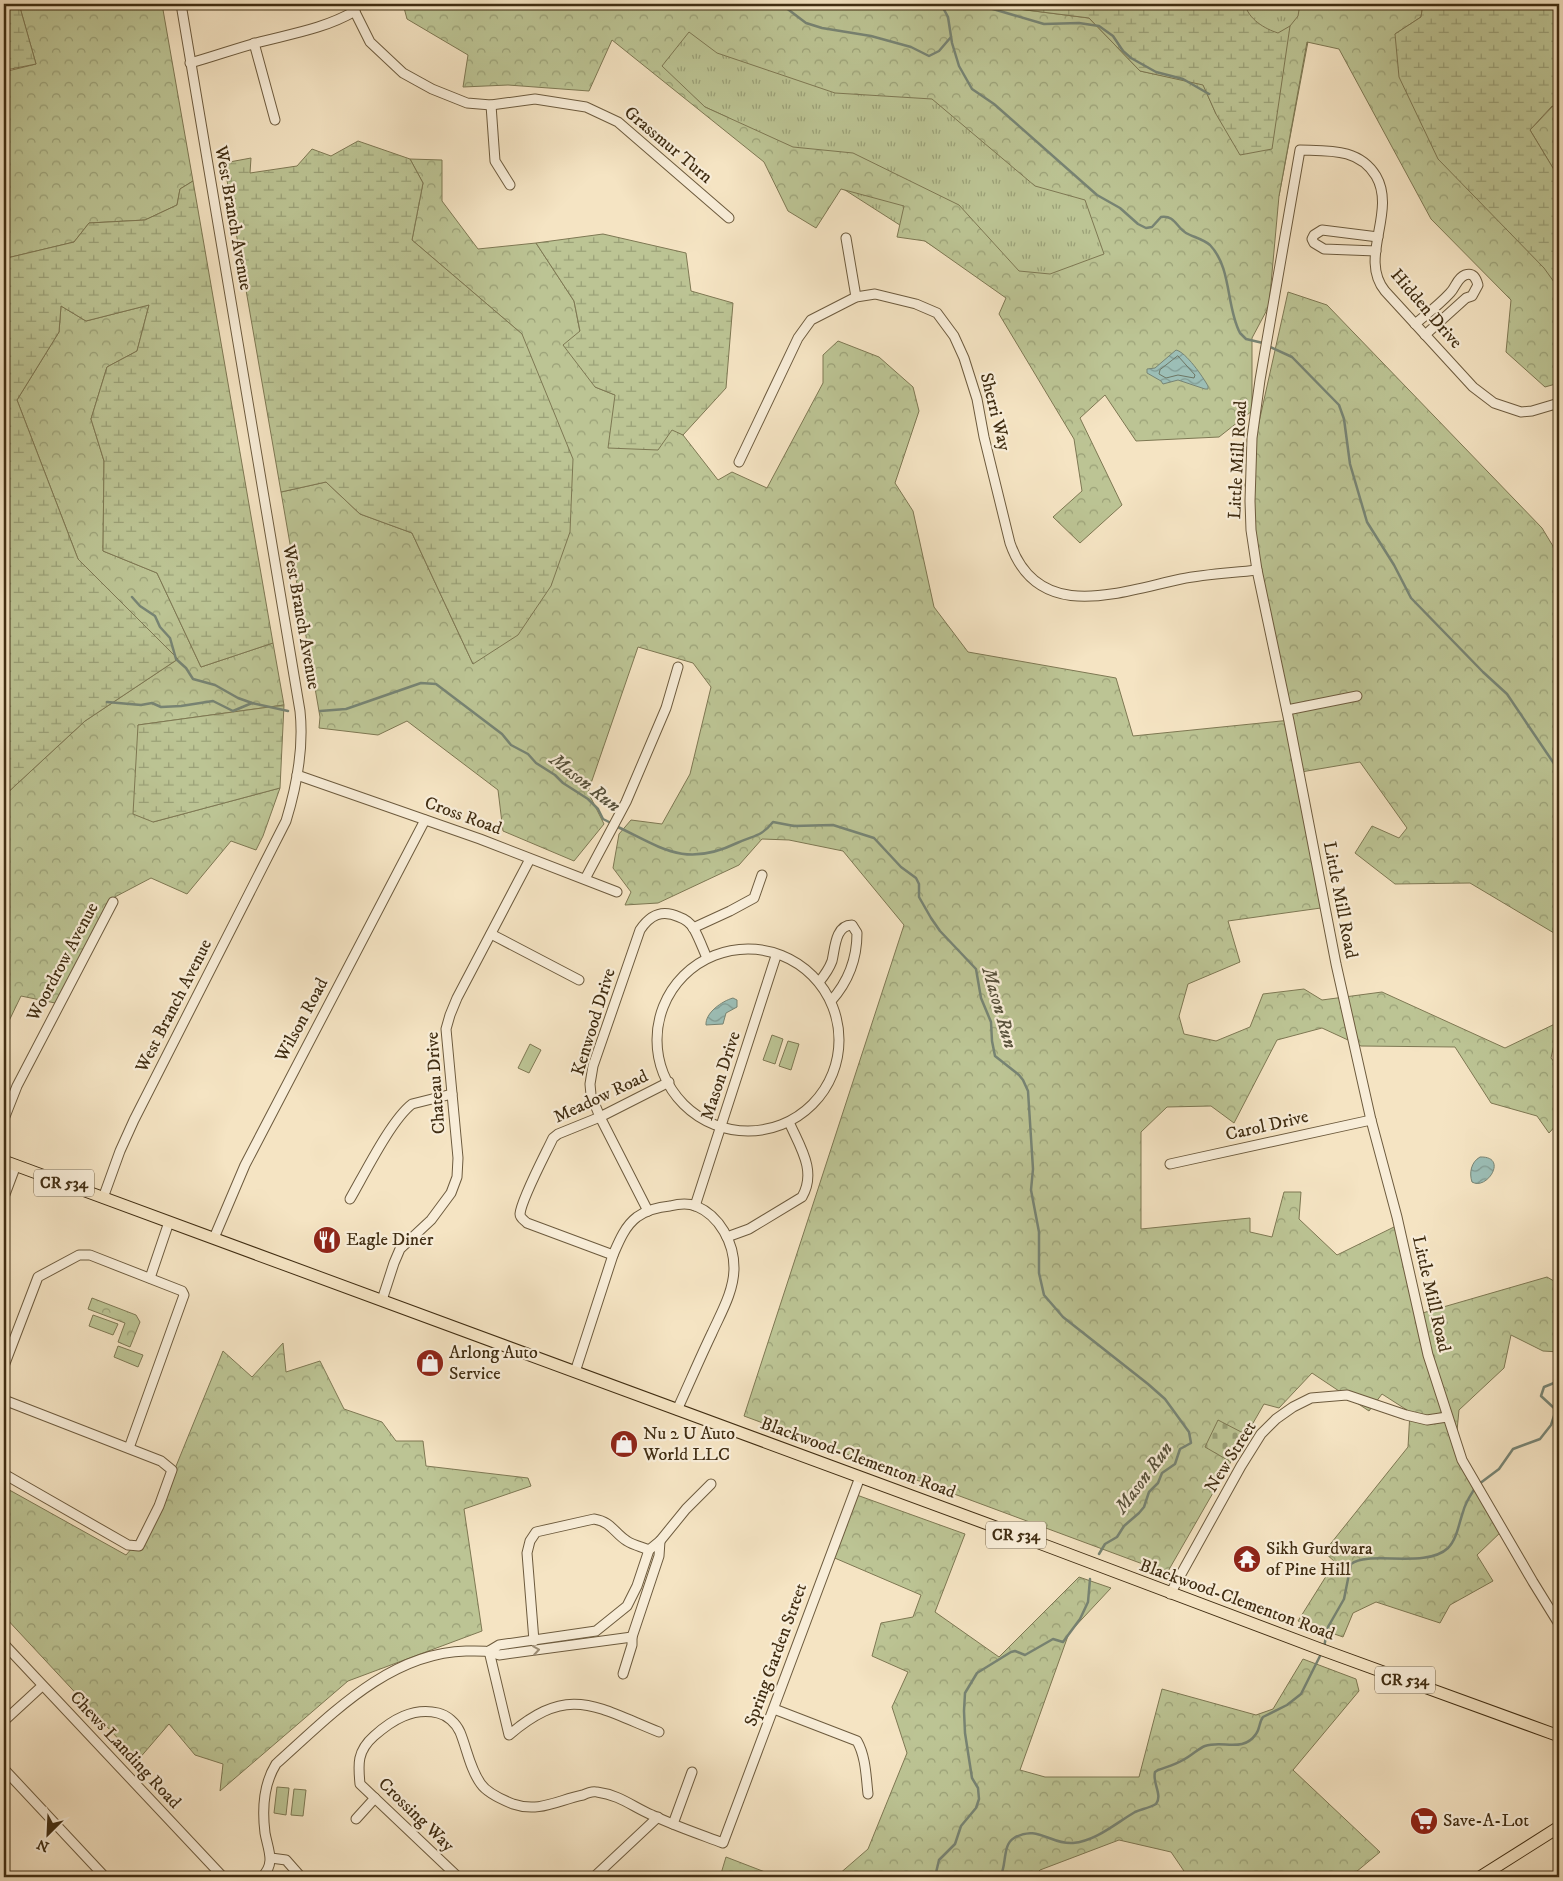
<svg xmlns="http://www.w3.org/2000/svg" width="1563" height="1881" font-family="'IM FELL DW Pica',serif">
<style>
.grass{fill:url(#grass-tufts);stroke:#7e7853}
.forest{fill:url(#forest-crowns);stroke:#7e7853;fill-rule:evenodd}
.wetland{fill:url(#wetland-marsh);stroke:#7e7853}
.cemetery{fill:url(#cemetery-stones);stroke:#7e7853}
.pitch{fill:#bcc494;stroke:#7e7853}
.water{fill:url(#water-waves);stroke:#778474}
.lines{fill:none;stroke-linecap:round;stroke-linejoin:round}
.shore{stroke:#6e7664;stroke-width:1}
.stream{stroke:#778474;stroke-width:2.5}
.minor-casing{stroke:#6d5b3e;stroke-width:11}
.major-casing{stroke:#402d12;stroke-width:13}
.minor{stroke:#f8edd8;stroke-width:9}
.major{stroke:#f5e4c3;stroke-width:11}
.oneway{stroke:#9c8d75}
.labels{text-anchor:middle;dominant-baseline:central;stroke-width:4.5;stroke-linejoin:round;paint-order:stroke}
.shield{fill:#f8edd8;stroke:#77674d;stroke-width:1}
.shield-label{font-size:16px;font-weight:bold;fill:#402d12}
.street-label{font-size:18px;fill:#402d12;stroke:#f8edd8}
.poi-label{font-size:18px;fill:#402d12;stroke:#f8edd8;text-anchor:start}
.water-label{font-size:19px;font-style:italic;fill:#57513b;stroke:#f8edd8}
</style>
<defs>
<pattern id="grass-tufts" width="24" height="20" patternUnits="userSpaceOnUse" patternTransform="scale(1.25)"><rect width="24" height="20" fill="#bcc494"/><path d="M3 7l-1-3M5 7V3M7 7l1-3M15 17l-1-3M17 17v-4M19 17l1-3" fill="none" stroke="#9aa077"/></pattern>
<pattern id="forest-crowns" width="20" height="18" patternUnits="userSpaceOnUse" patternTransform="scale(1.25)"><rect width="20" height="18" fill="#bcc494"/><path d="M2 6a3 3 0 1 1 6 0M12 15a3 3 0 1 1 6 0" fill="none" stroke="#9aa077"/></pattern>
<pattern id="wetland-marsh" width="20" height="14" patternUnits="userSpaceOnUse" patternTransform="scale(1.25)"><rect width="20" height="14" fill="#bcc494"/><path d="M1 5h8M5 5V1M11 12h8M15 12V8" fill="none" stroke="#9aa077"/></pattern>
<pattern id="cemetery-stones" width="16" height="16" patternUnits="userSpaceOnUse" patternTransform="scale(1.25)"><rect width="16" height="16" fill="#bcc494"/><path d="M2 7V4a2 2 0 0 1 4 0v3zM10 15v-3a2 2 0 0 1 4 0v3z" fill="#9aa077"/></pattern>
<pattern id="water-waves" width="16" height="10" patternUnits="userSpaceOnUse" patternTransform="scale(1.25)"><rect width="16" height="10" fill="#9cbeb6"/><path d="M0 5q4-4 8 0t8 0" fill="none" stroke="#819b93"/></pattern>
</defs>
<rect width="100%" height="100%" fill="#f5e4c3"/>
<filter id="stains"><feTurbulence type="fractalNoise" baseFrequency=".004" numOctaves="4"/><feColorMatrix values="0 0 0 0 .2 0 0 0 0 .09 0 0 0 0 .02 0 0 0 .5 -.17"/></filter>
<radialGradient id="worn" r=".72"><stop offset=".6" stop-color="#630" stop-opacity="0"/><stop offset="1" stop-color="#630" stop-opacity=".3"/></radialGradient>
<polygon class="grass" points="660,4 1315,4 1279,196 1039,314 820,174 727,117 705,107 694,97 646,67"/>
<g class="forest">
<polygon points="19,4 162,4 193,181 180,189 177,205 145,220 89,223 74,242 7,258 4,261 4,72 36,64"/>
<path d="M403,4H979L1089,18L1140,71L1203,84L1216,114L1290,26L1298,16L1300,4H1423L1421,17L1395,34L1559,289V383L1545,387L1506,352L1511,300L1431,219L1339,49L1307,42L1279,196L1269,306L1252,338V411L1219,437L1136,441L1105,395L1080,418L1122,505L1080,543L1053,517L1082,491L1074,439L999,314L1006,298L925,241L897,237L904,206L841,189L816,228L788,211L764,162L612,40L589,91L508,85L463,87L468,55L407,19ZM689,32L717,53L835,93L932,99L1035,186L1085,200L1104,254L1050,274L1019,271L959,205L853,153L793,147L705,107L662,66Z"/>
<polygon points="1553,106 1559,109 1559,178 1530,130"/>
<polygon points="410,159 442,160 442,201 478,249 536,243 574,301 580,332 595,387 615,395 683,435 718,480 732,472 767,488 823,383 823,355 838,341 879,357 913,387 919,411 895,483 913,511 934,607 968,652 1116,678 1133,736 1291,720 1245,485 1288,292 1327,305 1542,528 1559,556 1559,936 1470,883 1395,884 1355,853 1372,826 1399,838 1407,828 1360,762 1301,772 1328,907 1228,921 1240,962 1188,984 1179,1016 1184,1034 1216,1041 1250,1027 1263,994 1304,989 1322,1000 1382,992 1505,1048 1559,1022 1551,1058 1559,1068 1559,1122 1549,1133 1537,1116 1491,1103 1455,1047 1361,1046 1322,1028 1277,1040 1234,1123 1211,1106 1167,1107 1141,1132 1141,1229 1250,1218 1250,1232 1272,1237 1284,1192 1301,1192 1299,1219 1337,1255 1396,1226 1419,1314 1547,1277 1559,1284 1559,1352 1543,1351 1511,1335 1504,1368 1459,1410 1456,1441 1504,1529 1477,1555 1493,1581 1450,1605 1440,1623 1376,1602 1353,1613 1343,1637 1298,1621 1335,1562 1324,1552 1408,1447 1410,1412 1382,1394 1369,1411 1312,1373 1279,1408 1264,1404 1167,1573 744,1416 904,925 843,851 789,840 762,839 739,865 658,903 625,905 631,892 613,868 619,834 631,820 662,824 690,774 711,687 693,663 638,647 588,792 604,824 574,861 503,831 498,790 407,721 378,735 319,728 320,717 281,492 326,482 360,514 412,533 473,664 522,334 412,240 423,183"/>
<polygon points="149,305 137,351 107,367 91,419 104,461 103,551 157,573 201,667 273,643 284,705 138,725 153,822 280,788 263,836 256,850 231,841 187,894 151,878 111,899 60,1004 21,996 8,1023 4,1024 4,796 85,721 178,659 78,559 17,400 59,332 61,306 86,321"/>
<polygon points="92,1298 136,1315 140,1322 130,1347 118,1342 125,1323 88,1309"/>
<polygon points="283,1343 286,1372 320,1361 344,1409 382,1422 396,1441 423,1441 426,1466 528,1478 531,1486 464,1509 482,1631 348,1681 220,1791 223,1764 195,1755 169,1724 138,1760 4,1616 4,1487 126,1555 152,1525 223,1351 252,1377"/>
<polygon points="854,1494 965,1534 935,1612 999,1657 1079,1577 1111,1588 1069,1633 1020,1770 1045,1777 1139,1777 1162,1689 1256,1715 1273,1709 1303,1659 1356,1679 1359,1691 1293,1770 1380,1852 1350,1877 1188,1877 1171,1852 1119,1840 1040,1870 1033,1877 820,1877 838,1875 868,1849 907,1753 892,1707 908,1672 872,1656 881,1623 913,1617 921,1595 830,1556"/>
<polygon points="726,1857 778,1877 720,1877"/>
</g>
<g class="wetland">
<polygon points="4,4 19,4 36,64 6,70 4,72"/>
<path d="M979,4H1245C1248,19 1265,29 1278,33L1290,26L1272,149L1240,155L1216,114L1203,85L1140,71L1089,18Z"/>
<polygon points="1423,4 1559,4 1559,55 1555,59 1559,65 1559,109 1552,106 1530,130 1559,178 1559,289 1544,268 1438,159 1399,77 1395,34 1421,17"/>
<polygon points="358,141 410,159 423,183 412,240 522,334 573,459 570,532 551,586 518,635 473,664 412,533 360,514 326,482 281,492 224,163 251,158 250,173 297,166 312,149 331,156"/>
<polygon points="193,181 273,643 201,667 157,573 103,551 104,461 91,419 107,367 137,351 149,305 86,321 61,306 59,332 17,400 78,559 178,659 85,721 4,796 4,261 7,258 74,242 89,223 145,220 177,205 180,189"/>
<polygon points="603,234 686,253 691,291 733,303 726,388 683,435 672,430 658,450 608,448 615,395 595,387 563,345 580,331 574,301 536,243"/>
<polygon points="284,705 280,788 153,822 133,814 138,725"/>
</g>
<polygon class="cemetery" points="1218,1420 1247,1435 1231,1462 1205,1447"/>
<g class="pitch">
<polygon points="772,1035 783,1039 775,1064 763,1060"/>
<polygon points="788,1041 799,1044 791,1070 779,1066"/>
<polygon points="530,1044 541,1050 529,1073 518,1068"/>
<polygon points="93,1315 118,1324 113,1335 89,1326"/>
<polygon points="118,1346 143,1355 138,1367 114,1357"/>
<polygon points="277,1787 289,1788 286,1815 274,1813"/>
<polygon points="294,1789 306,1790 303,1816 291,1815"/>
</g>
<g class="water">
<path d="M1176,350C1186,352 1203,377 1208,386V389H1205L1178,380L1163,384L1161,381L1147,373V369L1155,368Z"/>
<path d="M733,998L737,1000V1007L726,1013L723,1024L706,1025C705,1013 722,1001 733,998Z"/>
<path d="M1480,1157C1509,1156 1487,1191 1472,1182C1469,1173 1471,1162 1480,1157Z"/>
</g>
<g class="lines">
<polygon class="shore" points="1178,356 1195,375 1194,378 1178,375 1166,378 1159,374 1160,370"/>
<g class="stream">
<polyline points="781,4 806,23 822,28 871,36 911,47 929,56 939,51 951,37"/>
<path d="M941,4L948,17L952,43L959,66L972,89L994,104L1097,195L1120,208L1138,224L1146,228L1152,227L1161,217C1175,215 1176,227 1186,233C1193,237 1203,239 1210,245C1232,268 1226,307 1240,333L1246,339L1263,343"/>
<polyline points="976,4 1044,24 1079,23 1099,26 1113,36 1123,51 1131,58 1156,72 1183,79 1209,94"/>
<polyline points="1268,346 1292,357 1339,405 1344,419 1350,464 1367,522 1394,565 1411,598 1483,672 1507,694 1559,771"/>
<polyline points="132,597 140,606 155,616 160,627 170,638 176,659 186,668 193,679 215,685 238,698 252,703 288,711"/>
<polyline points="107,702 141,705 152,703 161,707 181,706 213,701 233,711 252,703"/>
<polyline points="320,711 346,709 421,683 436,684 502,734 511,745 528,754 536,763 555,775 563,783 588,799 598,809 603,819 611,823"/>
<path d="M616,826C662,848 685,868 737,843C754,835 761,837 773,822L794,826L833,825L874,838L901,867L916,878L919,884V897L931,918L940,931L976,969L981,998L991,1022L992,1041L995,1056L1019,1075L1023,1080L1028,1091L1033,1169L1031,1190L1039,1232V1273L1044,1295L1063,1317L1148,1384L1165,1399L1189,1432L1191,1443L1180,1449L1175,1464L1162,1473L1158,1483L1149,1492L1144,1507L1139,1513L1124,1526L1117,1537L1105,1544L1099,1554"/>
<polyline points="1479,1484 1499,1469 1513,1449 1540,1439 1551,1425 1555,1413 1554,1408 1541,1396 1544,1387 1559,1381"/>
<path d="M1324,1647L1328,1627L1344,1599L1351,1564C1369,1550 1426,1569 1448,1548C1457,1539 1459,1523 1463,1512C1465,1503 1470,1496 1475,1488"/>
<polyline points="935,1877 939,1860 955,1844 961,1826 976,1808 979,1799 978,1788 972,1778 965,1733 964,1711 965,1693 977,1673 1011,1652 1015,1651 1025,1655 1053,1639 1063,1642 1080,1619 1088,1602 1090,1579"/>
<path d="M1000,1877C1007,1866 1002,1845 1014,1838C1037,1824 1051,1845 1073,1843C1096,1841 1116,1823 1135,1812C1142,1809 1149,1808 1156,1804C1163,1795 1152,1783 1155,1772L1158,1770C1166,1767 1175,1765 1183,1760C1190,1757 1199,1748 1205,1746C1223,1740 1243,1753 1256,1734C1260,1729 1259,1722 1263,1717L1287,1705L1301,1694L1322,1652"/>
</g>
<defs>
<g id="minor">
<polyline points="351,4 370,42 403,73 432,89 467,103 491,105 535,99 586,107 618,122 729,218"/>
<polyline points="254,43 275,120"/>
<path d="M190,63C212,57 234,49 256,43C290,34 324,29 355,11"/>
<polyline points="491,105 495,161 510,185"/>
<polyline points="846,238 856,297"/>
<polyline points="1376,251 1324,249 1314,243 1312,239 1314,235 1322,230 1378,237"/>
<path d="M1415,324C1427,314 1440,304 1450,293C1456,287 1457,278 1465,275C1473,272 1476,278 1478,285L1472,296L1466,298L1425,335"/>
<path d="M1559,403L1532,411L1521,412L1494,403L1473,387L1385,291C1358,258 1397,212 1376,176C1359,148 1329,151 1300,150L1260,380L1252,438L1250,501L1251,530L1257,570L1289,721L1336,964L1371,1120L1397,1217L1428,1355L1462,1460L1533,1582L1559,1624"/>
<path d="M739,462L798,338L811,320L856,297L875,294L916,304L937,313L954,336L964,358L977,399L984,437L1010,543C1038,624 1119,592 1181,579C1207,574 1232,573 1257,570"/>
<polyline points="1287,710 1357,696"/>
<polyline points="297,775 480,839 617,892"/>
<polyline points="585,879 626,802 666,708 678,667"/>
<polyline points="693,928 730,911 754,898 762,875"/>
<polyline points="491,934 579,980"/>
<circle cx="748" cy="1040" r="91"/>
<path d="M819,982C824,976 829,969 832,961C835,949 835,925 852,925L857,933C857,958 848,982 831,1001"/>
<polyline points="4,1119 17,1086 113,902"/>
<polyline points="1170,1164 1371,1120"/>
<polyline points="4,1197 16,1165"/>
<path d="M103,1198L120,1151L134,1120L286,821C297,785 304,748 300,711L181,4"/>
<path d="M350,1199C364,1175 391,1120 412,1104L452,1094"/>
<polyline points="695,1206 776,956"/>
<path d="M648,1211L600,1117L591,1095L590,1084L593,1066L640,930C650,915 662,909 679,917C685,919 691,924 694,929C699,938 703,949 707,958"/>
<path d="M727,1237L749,1229L802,1197C817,1171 800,1147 789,1122"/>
<polyline points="214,1238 245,1165 425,820"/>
<path d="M613,1255L527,1223C524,1220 520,1218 520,1214C521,1200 546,1153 553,1138L558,1134L600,1117L669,1082"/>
<polyline points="150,1278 169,1222"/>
<polyline points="382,1300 394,1263 400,1249 431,1220 451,1193 457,1177 458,1158 446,1029 450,1015 457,998 530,859"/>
<polyline points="4,1366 38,1277 79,1255 90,1255 182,1291 184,1295 129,1448"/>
<path d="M575,1372L613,1255C619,1241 625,1226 637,1217C647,1210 658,1207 670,1206C678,1204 688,1203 696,1206C720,1216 734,1243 734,1268C734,1291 721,1313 712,1333C700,1358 689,1384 677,1410"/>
<polyline points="4,1400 161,1461 172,1470 159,1506 139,1546 128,1545 4,1474"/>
<polyline points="1170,1594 1241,1466 1261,1434 1276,1419 1293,1407 1311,1398 1347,1395 1406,1415 1427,1420 1447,1417"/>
<path d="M534,1641L527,1553L530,1541L536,1532L594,1519C612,1522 614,1533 627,1541C633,1545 642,1547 649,1550L660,1541L686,1509L711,1484"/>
<polyline points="4,1644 223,1877"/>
<path d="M489,1651L509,1735C569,1684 594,1706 659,1732"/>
<polyline points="489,1651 499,1645 596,1631 627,1606 637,1586 649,1550"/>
<polyline points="623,1674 632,1645 632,1637 659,1556 660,1541"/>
<path d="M774,1709L857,1741C866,1757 866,1777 868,1794"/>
<polyline points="4,1721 42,1686"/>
<polyline points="4,1769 105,1877"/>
<polyline points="356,1819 375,1798"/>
<polyline points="673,1824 692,1772"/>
<polyline points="271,1858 286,1860 301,1877"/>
<path d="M262,1877C276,1863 268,1850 265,1833C262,1809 263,1785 276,1764C330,1716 388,1653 466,1651C478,1651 488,1650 499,1655L632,1637"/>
<path d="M458,1877L360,1784C358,1764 357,1751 374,1736C392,1720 413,1707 438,1713C447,1715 456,1723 460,1732C467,1749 470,1769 481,1784C487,1793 503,1800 513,1804C539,1813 558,1800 583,1795C587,1793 593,1791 597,1792C620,1795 633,1807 652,1815C675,1826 699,1834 723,1843L860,1477"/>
<polyline points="594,1877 658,1817"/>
</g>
<g id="major">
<polyline points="4,1161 1039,1543 1320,1649 1559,1736"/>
<polyline points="1480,1877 1559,1827"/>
</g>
</defs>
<use href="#minor" class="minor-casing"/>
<use href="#major" class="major-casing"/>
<use href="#minor" class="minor"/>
<use href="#major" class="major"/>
</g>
<defs><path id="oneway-chevron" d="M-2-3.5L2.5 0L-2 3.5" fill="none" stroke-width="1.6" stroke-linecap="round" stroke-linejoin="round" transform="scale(1.25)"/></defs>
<use class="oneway" href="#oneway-chevron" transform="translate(536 1650) rotate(-8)"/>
<defs>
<symbol id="restaurant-disc" viewBox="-11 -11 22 22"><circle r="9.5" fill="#8f2418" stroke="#f8edd8"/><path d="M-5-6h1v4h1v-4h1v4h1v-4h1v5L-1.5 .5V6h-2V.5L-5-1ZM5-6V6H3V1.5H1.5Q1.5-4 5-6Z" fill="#fff"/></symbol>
<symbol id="shop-disc" viewBox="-11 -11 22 22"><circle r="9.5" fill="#8f2418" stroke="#f8edd8"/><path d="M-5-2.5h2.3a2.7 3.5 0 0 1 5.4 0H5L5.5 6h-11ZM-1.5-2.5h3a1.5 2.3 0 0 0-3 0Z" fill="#fff"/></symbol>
<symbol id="temple-disc" viewBox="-11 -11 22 22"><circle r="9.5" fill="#8f2418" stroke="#f8edd8"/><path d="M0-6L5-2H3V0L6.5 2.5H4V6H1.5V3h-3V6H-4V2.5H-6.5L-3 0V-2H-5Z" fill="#fff"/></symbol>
<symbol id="supermarket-disc" viewBox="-11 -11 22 22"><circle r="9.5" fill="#8f2418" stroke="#f8edd8"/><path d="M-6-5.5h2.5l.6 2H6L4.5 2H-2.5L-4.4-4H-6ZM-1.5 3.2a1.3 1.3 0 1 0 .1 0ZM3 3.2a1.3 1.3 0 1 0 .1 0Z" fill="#fff"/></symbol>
</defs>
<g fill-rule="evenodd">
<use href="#restaurant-disc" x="311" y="1224" width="32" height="32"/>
<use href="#shop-disc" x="414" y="1347" width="32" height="32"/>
<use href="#shop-disc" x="608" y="1428" width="32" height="32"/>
<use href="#temple-disc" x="1231" y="1543" width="32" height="32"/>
<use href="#supermarket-disc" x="1408" y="1805" width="32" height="32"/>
</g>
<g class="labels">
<g class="shield">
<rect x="34" y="1169.5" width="60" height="27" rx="4"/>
<rect x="986" y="1521.5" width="60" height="27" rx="4"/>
<rect x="1375" y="1666.5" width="60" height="27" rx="4"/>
</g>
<g class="shield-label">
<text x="64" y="1183">CR 534</text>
<text x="1016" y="1535">CR 534</text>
<text x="1405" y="1680">CR 534</text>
</g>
<g class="street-label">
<text transform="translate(668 145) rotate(40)">Grassmur Turn</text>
<text transform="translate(233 218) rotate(80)">West Branch Avenue</text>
<text transform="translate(1426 309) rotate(49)">Hidden Drive</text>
<text transform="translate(995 412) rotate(76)">Sherri Way</text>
<text transform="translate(1238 460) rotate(-87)">Little Mill Road</text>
<text transform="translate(301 617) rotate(80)">West Branch Avenue</text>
<text transform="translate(463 816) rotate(20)">Cross Road</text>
<text transform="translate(1340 900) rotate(79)">Little Mill Road</text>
<text transform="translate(63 962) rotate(-62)">Woordrow Avenue</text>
<text transform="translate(174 1006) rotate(-63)">West Branch Avenue</text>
<text transform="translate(302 1020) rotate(-62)">Wilson Road</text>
<text transform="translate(594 1022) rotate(-73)">Kenwood Drive</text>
<text transform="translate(721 1076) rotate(-72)">Mason Drive</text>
<text transform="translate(436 1083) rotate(-94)">Chateau Drive</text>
<text transform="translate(601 1097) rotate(-25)">Meadow Road</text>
<text transform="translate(1267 1126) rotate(-13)">Carol Drive</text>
<text transform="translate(1431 1294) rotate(77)">Little Mill Road</text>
<text transform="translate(1231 1457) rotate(-58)">New Street</text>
<text transform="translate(858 1458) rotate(20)">Blackwood-Clementon Road</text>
<text transform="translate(1237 1600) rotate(20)">Blackwood-Clementon Road</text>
<text transform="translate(776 1655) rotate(-70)">Spring Garden Street</text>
<text transform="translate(125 1750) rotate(47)">Chews Landing Road</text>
<text transform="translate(416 1815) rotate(44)">Crossing Way</text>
</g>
<g class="poi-label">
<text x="346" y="1240">Eagle Diner</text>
<text x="449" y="1353">Arlong Auto<tspan x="449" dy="21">Service</tspan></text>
<text x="643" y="1434">Nu 2 U Auto<tspan x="643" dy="21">World LLC</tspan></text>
<text x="1266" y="1549">Sikh Gurdwara<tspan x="1266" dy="21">of Pine Hill</tspan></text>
<text x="1443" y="1821">Save-A-Lot</text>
</g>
<g class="water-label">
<text transform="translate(585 783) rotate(38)">Mason Run</text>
<text transform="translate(999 1008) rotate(74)">Mason Run</text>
<text transform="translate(1144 1478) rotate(-53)">Mason Run</text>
</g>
</g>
<rect width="1563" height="1881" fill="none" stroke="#f5e4c3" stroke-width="20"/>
<rect x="5" y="5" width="1553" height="1871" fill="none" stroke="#402d12" stroke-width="2.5"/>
<rect x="10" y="10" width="1543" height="1861" fill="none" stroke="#402d12"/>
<g transform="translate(48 1834) rotate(204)" stroke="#f8edd8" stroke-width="4" paint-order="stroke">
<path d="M0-4L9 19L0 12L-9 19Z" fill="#402d12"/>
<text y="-8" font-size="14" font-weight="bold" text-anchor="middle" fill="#402d12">N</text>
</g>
<rect width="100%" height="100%" filter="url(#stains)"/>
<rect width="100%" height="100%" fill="url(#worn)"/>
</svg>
